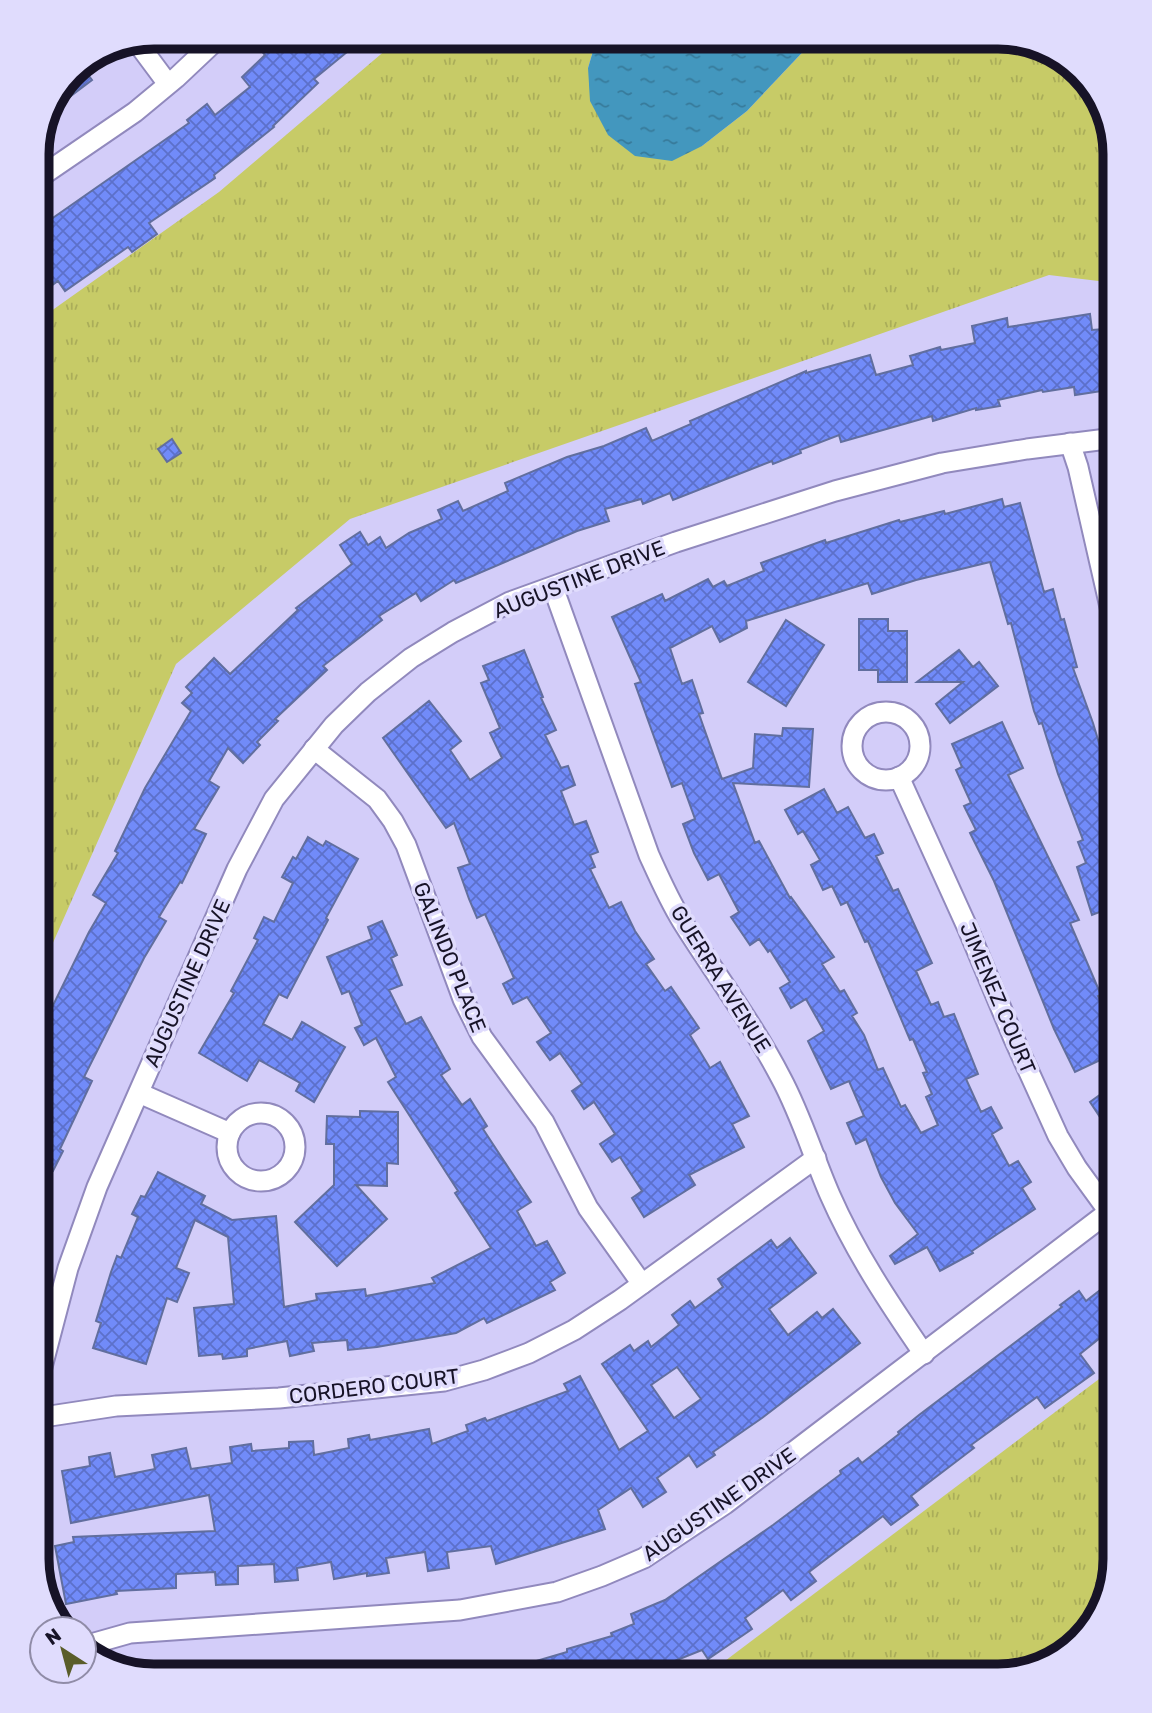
<svg xmlns="http://www.w3.org/2000/svg" width="1152" height="1713" font-family="Rubik,sans-serif">
<style>
.grass{fill:url(#grass-tufts)}
.water{fill:url(#water-ripples)}
.building{fill:url(#building-cross-hatch);stroke:#616e9e;stroke-width:2;fill-rule:evenodd}
.lines{fill:none;stroke-linecap:round;stroke-linejoin:round}
.minor-casing{stroke:#9189bd;stroke-width:23}
.minor{stroke:#fff;stroke-width:19}
.labels{text-anchor:middle;dominant-baseline:central;stroke-width:7;stroke-linejoin:round;paint-order:stroke}
.street-label{font-size:21px;fill:#171327;stroke:#e0dcfd}
.rim{fill:none;stroke:#171327;stroke-width:9}
</style>
<defs>
<pattern id="grass-tufts" width="24" height="20" patternUnits="userSpaceOnUse" patternTransform="scale(1.75)"><rect width="24" height="20" fill="#c7cb67"/><path d="M3 7l-1-3M5 7V3M7 7l1-3M15 17l-1-3M17 17v-4M19 17l1-3" fill="none" stroke="#aaad59"/></pattern>
<pattern id="water-ripples" width="26" height="14" patternUnits="userSpaceOnUse" patternTransform="scale(1.75)"><rect width="26" height="14" fill="#4397be"/><path d="M2 4q2-2 4 0t4 0M15 11q2-2 4 0t4 0" fill="none" stroke="#377a9a"/></pattern>
<pattern id="building-cross-hatch" width="8" height="8" patternUnits="userSpaceOnUse" patternTransform="scale(1.75)"><rect width="8" height="8" fill="#718bf9"/><path d="M0 0l8 8M0 8l8-8" fill="none" stroke="#5c70ca"/></pattern>
</defs>
<rect width="100%" height="100%" fill="#d3cdf9"/>
<g class="grass">
<polygon points="1005,37 1057,53 1100,96 1115,154 1115,283 1049,275 350,519 176,664 37,979 37,321 219,192 394,43 596,41 588,68 702,146 747,111 815,39"/>
<polygon points="1115,1367 1115,1559 1099,1618 1056,1661 998,1676 705,1676"/>
</g>
<polygon class="water" points="815,39 747,111 702,146 672,161 635,156 608,135 590,101 588,68 596,41"/>
<g class="building">
<polygon points="358,43 314,79 318,83 273,126 274,127 214,175 215,178 149,223 157,234 132,252 128,247 65,291 58,281 37,296 37,229 189,123 187,120 207,104 215,115 250,87 242,77 265,55 256,44"/>
<polygon points="81,65 92,80 55,108 72,71"/>
<polygon points="1090,314 1092,330 1115,328 1115,389 1075,395 1074,387 1043,392 1042,390 998,400 1000,406 976,410 976,408 933,421 932,416 841,442 839,435 800,450 801,453 773,464 772,461 673,500 670,493 643,504 641,499 605,509 609,521 577,531 456,583 454,580 421,601 416,593 379,616 382,620 323,666 327,670 275,719 278,721 257,742 260,745 243,763 228,748 209,781 219,787 194,829 206,834 182,883 180,882 159,917 166,921 144,958 84,1077 92,1081 60,1149 63,1151 53,1171 37,1163 37,1066 47,1044 37,1038 89,932 106,903 93,895 118,853 115,851 145,788 191,711 182,703 192,693 186,687 214,658 230,674 298,610 296,608 352,564 340,545 360,532 368,545 380,537 386,548 409,533 442,519 438,510 458,501 463,511 508,491 505,483 567,457 604,446 646,428 652,441 691,424 690,421 806,371 806,373 870,355 876,375 913,365 910,356 940,347 941,350 975,343 972,326 1007,318 1008,327"/>
<polygon points="172,439 181,453 167,462 158,449"/>
<polygon points="1002,499 1004,507 1020,503 1044,592 1053,589 1061,620 1064,619 1077,667 1073,668 1093,723 1115,796 1115,941 1102,911 1092,915 1077,867 1086,863 1078,842 1083,840 1058,774 1042,723 1039,724 1034,711 1011,623 1008,624 990,562 916,580 872,594 868,583 746,621 747,628 720,642 712,626 670,648 682,684 692,680 703,713 699,714 722,779 753,768 755,734 782,736 783,728 813,729 809,787 733,783 755,843 759,841 790,898 791,897 834,957 822,964 840,992 844,990 857,1013 852,1016 864,1035 878,1070 883,1068 901,1107 905,1105 921,1133 938,1125 926,1097 932,1094 923,1073 927,1072 913,1039 910,1040 868,941 865,942 847,902 841,905 832,886 823,890 811,865 820,860 803,831 798,834 785,810 824,789 837,813 848,807 865,838 874,834 883,853 876,856 893,891 898,889 932,963 916,971 931,1005 938,1002 944,1017 954,1014 978,1074 966,1079 981,1112 991,1107 1002,1128 992,1134 1009,1166 1018,1161 1031,1182 1022,1188 1035,1209 972,1251 973,1253 940,1271 927,1247 895,1264 890,1256 918,1234 895,1203 881,1177 866,1139 856,1144 847,1123 864,1116 849,1081 831,1089 808,1041 824,1031 806,999 791,1008 780,988 790,982 770,950 768,952 759,939 750,945 731,917 739,912 719,874 708,880 694,853 683,824 695,819 682,783 672,787 635,684 641,682 612,617 662,594 665,601 708,579 713,587 724,581 727,586 764,571 761,563 825,540 826,543 899,520 900,522 944,511 945,514"/>
<polygon points="859,619 888,619 888,631 907,631 907,682 878,682 878,670 859,670"/>
<polygon points="786,620 824,645 786,706 748,682"/>
<polygon points="524,650 543,697 541,698 556,730 545,735 561,768 568,766 575,785 561,791 574,825 586,821 598,852 590,855 595,867 590,869 609,908 621,902 635,931 654,959 646,964 665,991 671,987 699,1028 690,1035 710,1068 720,1062 749,1116 732,1124 744,1147 689,1175 695,1185 644,1217 632,1198 642,1191 620,1157 612,1162 600,1144 615,1134 594,1102 584,1109 572,1091 582,1084 560,1053 550,1060 537,1042 551,1033 527,997 513,1004 503,984 514,978 485,914 477,918 469,899 458,868 470,864 454,823 446,828 383,738 429,701 461,741 450,750 470,780 502,758 490,733 500,728 481,683 489,680 483,666"/>
<polygon points="959,650 973,667 979,662 998,686 950,723 936,704 963,682 917,682"/>
<polygon points="1002,722 1023,768 1008,775 1079,920 1070,923 1101,995 1098,996 1115,1031 1115,1053 1075,1072 1054,1029 994,881 970,833 976,830 964,806 971,803 956,770 962,767 952,744"/>
<polygon points="308,837 323,846 326,841 358,859 326,918 328,920 287,998 279,994 263,1024 292,1040 302,1022 345,1047 314,1102 296,1091 300,1083 259,1060 247,1081 199,1053 234,993 231,991 258,940 254,938 264,917 274,922 293,883 282,877 293,857 296,859"/>
<polygon points="382,921 397,955 391,958 402,985 389,990 406,1024 421,1017 450,1069 441,1075 462,1105 470,1099 487,1126 483,1129 531,1202 517,1211 536,1246 547,1241 565,1273 550,1282 555,1290 487,1323 484,1318 456,1333 377,1347 348,1350 347,1340 312,1343 314,1351 290,1356 287,1341 247,1349 247,1356 223,1359 222,1354 199,1356 194,1308 234,1304 228,1237 195,1220 176,1268 189,1273 177,1302 167,1298 146,1364 93,1348 101,1323 96,1321 111,1272 117,1256 121,1258 138,1217 132,1214 141,1196 145,1197 158,1172 205,1196 201,1204 232,1220 276,1216 284,1307 317,1300 316,1294 365,1289 366,1296 435,1283 432,1278 491,1248 455,1193 458,1191 388,1082 396,1077 376,1038 364,1045 355,1028 362,1025 349,991 342,994 327,957 372,939 368,927"/>
<polygon points="1115,1084 1115,1140 1090,1102"/>
<polygon points="360,1111 398,1112 398,1164 387,1163 387,1186 356,1185 387,1219 337,1266 295,1222 334,1185 334,1144 326,1144 327,1116 360,1117"/>
<path d="M790,1238L816,1273L769,1309L788,1335L817,1312L822,1318L833,1309L860,1343L762,1418L713,1452L715,1455L697,1467L689,1455L657,1478L666,1492L643,1507L631,1488L598,1510L605,1529L496,1564L491,1546L447,1552L449,1568L428,1571L425,1552L386,1558L389,1573L367,1576V1573L334,1579L331,1562L297,1568L298,1580L275,1582L274,1564L238,1566V1584L216,1585L215,1572L176,1574V1588L116,1591L117,1594L66,1604L55,1546L74,1542L73,1537L215,1531L209,1495L71,1523L62,1471L90,1466L89,1457L110,1453L115,1477L155,1469L152,1455L186,1448L191,1469L232,1463L230,1447L251,1444L252,1451L289,1448V1442L313,1441L314,1455L349,1448L348,1439L369,1435L370,1440L429,1429L432,1444L468,1431L466,1425L485,1418L487,1421L568,1391L564,1384L580,1376L619,1450L648,1431L602,1364L630,1345L634,1351L648,1341L651,1347L679,1325L672,1315L690,1301L695,1308L723,1287L718,1279L771,1240L777,1248ZM677,1367L701,1399L674,1418L651,1385Z"/>
<polygon points="1108,1284 1115,1294 1115,1326 1080,1354 1094,1373 1045,1408 1037,1397 971,1445 974,1448 911,1496 918,1505 891,1525 883,1516 809,1572 816,1581 791,1600 783,1590 745,1618 752,1629 708,1659 702,1650 637,1676 503,1676 502,1671 567,1652 567,1649 612,1636 611,1633 634,1624 631,1614 665,1600 773,1525 841,1474 840,1471 858,1458 862,1463 899,1434 898,1432 919,1415 1062,1307 1060,1305 1079,1291 1086,1301"/>
</g>
<g class="lines">
<defs>
<g id="minor">
<polyline points="139,45 168,84"/>
<polyline points="37,179 135,112 176,78 211,45"/>
<polyline points="1070,443 1078,467 1115,629"/>
<path d="M553,587L649,855C659,877 669,900 682,921C715,974 752,1022 781,1078C801,1115 813,1156 830,1195C855,1252 889,1303 924,1354"/>
<circle cx="886" cy="746" r="34"/>
<polyline points="314,749 377,799 393,821 406,845 463,999 482,1037 544,1122 588,1208 642,1284"/>
<polyline points="899,777 968,929 1014,1039 1058,1136 1077,1168 1109,1212"/>
<polyline points="139,1093 230,1133"/>
<circle cx="261" cy="1147" r="34"/>
<polyline points="37,1386 68,1268 97,1187 237,869 274,799 334,725 368,692 411,658 453,632 510,602 676,542 835,491 942,463 1027,449 1115,438"/>
<polyline points="37,1418 116,1406 279,1398 444,1381 484,1370 529,1353 574,1330 620,1300 816,1158"/>
<polyline points="84,1646 130,1633 460,1610 557,1592 602,1576 644,1558 725,1504 1115,1207"/>
</g>
</defs>
<use href="#minor" class="minor-casing"/>
<use href="#minor" class="minor"/>
</g>
<g class="labels">
<g class="street-label">
<text transform="translate(579 579) rotate(-21)">AUGUSTINE DRIVE</text>
<text transform="translate(450 957) rotate(68)">GALINDO PLACE</text>
<text transform="translate(721 979) rotate(58)">GUERRA AVENUE</text>
<text transform="translate(187 983) rotate(-66)">AUGUSTINE DRIVE</text>
<text transform="translate(998 998) rotate(67)">JIMENEZ COURT</text>
<text transform="translate(374 1386) rotate(-7)">CORDERO COURT</text>
<text transform="translate(719 1504) rotate(-35)">AUGUSTINE DRIVE</text>
</g>
</g>
<path d="M0 0H1152V1713H0ZM154 49H998A105 105 0 0 1 1103 154V1559A105 105 0 0 1 998 1664H154A105 105 0 0 1 49 1559V154A105 105 0 0 1 154 49Z" fill="#e0dcfd" fill-rule="evenodd"/>
<path class="rim" d="M154 49H998A105 105 0 0 1 1103 154V1559A105 105 0 0 1 998 1664H154A105 105 0 0 1 49 1559V154A105 105 0 0 1 154 49Z"/>
<g transform="translate(63 1650) rotate(324)"><circle r="33" fill="#e0dcfd" stroke="#908ca7" stroke-width="2"/>
<path d="M0-5L12 26L0 18L-12 26Z" fill="#5a5d2a"/>
<text y="-10" font-size="19" font-weight="bold" text-anchor="middle" fill="#171327">N</text>
</g>
</svg>
